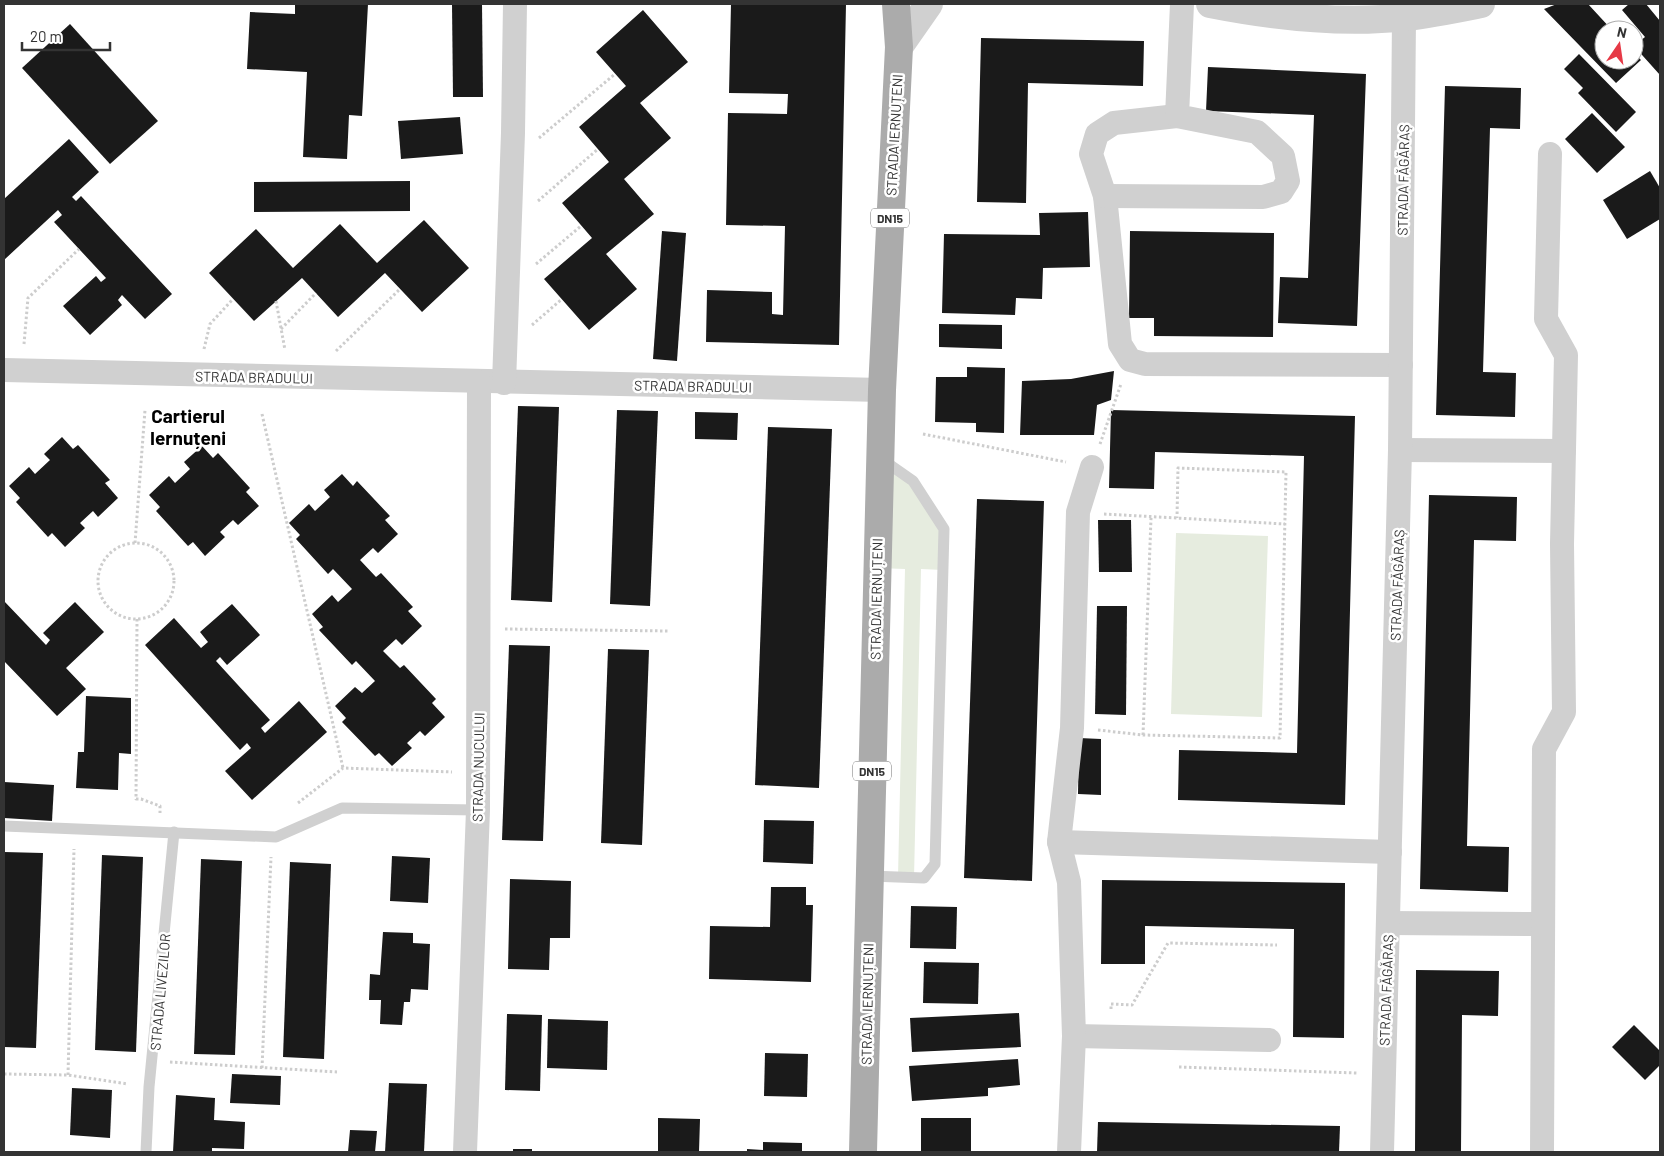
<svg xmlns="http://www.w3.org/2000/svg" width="1664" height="1156" font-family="Barlow,sans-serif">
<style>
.green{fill:#e6ecdf}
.building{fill:#1a1a1a}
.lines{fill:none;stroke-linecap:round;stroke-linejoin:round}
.path{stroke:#cdcdcd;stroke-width:3;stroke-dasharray:2.5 2.5;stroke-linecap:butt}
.service{stroke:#d0d0d0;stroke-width:11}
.minor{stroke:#d0d0d0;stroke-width:24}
.tertiary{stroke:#d0d0d0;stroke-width:28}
.primary{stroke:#ababab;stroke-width:28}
.labels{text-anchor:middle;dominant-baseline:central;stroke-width:5;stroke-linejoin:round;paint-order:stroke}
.shield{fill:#fff;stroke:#707070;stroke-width:1}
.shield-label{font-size:12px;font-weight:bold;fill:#333}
.street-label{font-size:14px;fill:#333;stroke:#fff}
.district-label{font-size:19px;font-weight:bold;fill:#000;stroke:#fff}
</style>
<rect width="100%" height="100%" fill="#fff"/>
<g class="green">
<polygon points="880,458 913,481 944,529 943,570 921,569 914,878 898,877 905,569 877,568"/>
<polygon points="1176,533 1268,536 1262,717 1171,714"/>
</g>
<g class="building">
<polygon points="295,4 368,4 362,116 349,115 347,159 303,157 307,72 247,69 250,12 295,14"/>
<polygon points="452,4 482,4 483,97 453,97"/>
<polygon points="731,4 846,4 839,345 706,342 707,290 772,292 772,314 783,315 785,226 726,225 728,113 787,114 788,94 729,93"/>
<polygon points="1557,4 1588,4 1612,30 1604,30 1604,60 1634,60 1634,53 1641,60 1616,83 1544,9"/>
<polygon points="1629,4 1646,4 1660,21 1660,75 1634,46 1645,37 1622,10"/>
<polygon points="643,10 688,62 640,103 671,138 624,179 654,214 606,254 637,289 589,330 544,279 592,238 562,203 609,162 579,127 626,86 596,52"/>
<polygon points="70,24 158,121 110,164 22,68"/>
<polygon points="981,38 1144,41 1143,86 1028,83 1026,203 977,202"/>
<polygon points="1579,54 1636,112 1616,132 1578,93 1583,88 1564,69"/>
<polygon points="1208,67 1366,74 1357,326 1278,323 1280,277 1308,278 1314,115 1206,111"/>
<polygon points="1445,86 1521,88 1520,129 1490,128 1483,372 1516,373 1515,417 1436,415"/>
<polygon points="1592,113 1625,147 1597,173 1565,139"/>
<polygon points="460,117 463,154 401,159 398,121"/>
<polygon points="69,139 99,172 72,197 76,201 81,196 172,294 145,319 122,295 118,300 122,305 90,335 63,306 96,276 101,282 106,278 54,222 62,215 58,210 4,260 4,199"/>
<polygon points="1650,171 1660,188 1660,219 1627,239 1603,200"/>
<polygon points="410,181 410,211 254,212 254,182"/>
<polygon points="1088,212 1090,267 1043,268 1042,299 1016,298 1015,315 942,313 944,234 1040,235 1039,213"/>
<polygon points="424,220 469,268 422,312 385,273 338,317 302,278 254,321 209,273 256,229 293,268 340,224 377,263"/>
<polygon points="662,231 686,233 677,361 653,359"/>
<polygon points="1130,231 1274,233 1273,337 1154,336 1154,318 1129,318"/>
<polygon points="939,324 1002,325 1002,349 939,347"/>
<polygon points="967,367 1005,368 1004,433 976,432 976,423 935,422 936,377 967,377"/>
<polygon points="1114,371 1111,400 1097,405 1094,435 1020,435 1022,381 1071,379"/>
<polygon points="518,406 559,407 552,602 511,600"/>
<polygon points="617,410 658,411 650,606 610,604"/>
<polygon points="1111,410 1355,416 1345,805 1178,800 1179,750 1297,753 1304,456 1155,452 1154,489 1109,488"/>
<polygon points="695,412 738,413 737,440 695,439"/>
<polygon points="768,427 832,429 819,788 755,785"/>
<polygon points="62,437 73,449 78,445 110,480 105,483 118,498 98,517 93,511 80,523 85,528 65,547 52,533 48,537 16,502 20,498 9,486 29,467 35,474 50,460 44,454"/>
<polygon points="202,446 213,458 218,453 250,488 246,492 259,506 238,525 233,520 220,532 225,537 205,556 193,542 188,546 156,511 160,507 149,495 169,476 175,483 190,469 184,462"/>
<polygon points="342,474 353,486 357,481 390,516 385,520 398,534 378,553 373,548 360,560 376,577 381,573 413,607 408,611 422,626 402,645 396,639 383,651 400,668 404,665 436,699 432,703 445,717 425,736 420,731 407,743 412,748 392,766 379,753 375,756 342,722 346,718 335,706 355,687 362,693 375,681 356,661 352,665 319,630 323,627 312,614 332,595 338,602 352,589 333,569 328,574 296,539 300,535 289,523 309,504 315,511 330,497 324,490"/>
<polygon points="1429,495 1517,497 1516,541 1474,540 1467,846 1509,847 1508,892 1420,889"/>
<polygon points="977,499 1044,501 1032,881 964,878"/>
<polygon points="1098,520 1131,520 1132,572 1099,572"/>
<polygon points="4,601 46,645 50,640 43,633 75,602 104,632 66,668 86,689 57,716 4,661"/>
<polygon points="232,604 260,635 227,665 220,657 216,661 270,720 261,728 265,733 299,701 327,732 252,800 225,771 251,748 247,743 240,750 145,645 174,618 201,648 208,642 200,632"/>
<polygon points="1097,606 1127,606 1126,715 1095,714"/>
<polygon points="509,645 550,646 543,841 502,840"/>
<polygon points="608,649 649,650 642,845 601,843"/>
<polygon points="86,696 131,698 131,754 119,753 118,790 76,788 78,752 84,752"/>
<polygon points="1079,738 1101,739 1101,795 1078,794"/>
<polygon points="4,782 54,785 52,821 4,818"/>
<polygon points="764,820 814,821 813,864 763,862"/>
<polygon points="4,852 43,853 36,1048 4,1047"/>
<polygon points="102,855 143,857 136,1052 95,1050"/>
<polygon points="392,856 430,858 428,903 390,901"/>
<polygon points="201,859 242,861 235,1055 194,1054"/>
<polygon points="290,862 331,864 324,1059 283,1057"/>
<polygon points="510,879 571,881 570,938 550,938 549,970 508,969"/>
<polygon points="1102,880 1345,883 1344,1038 1293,1037 1294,929 1145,926 1145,964 1101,964"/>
<polygon points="771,887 806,887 806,905 813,905 811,982 709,979 710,926 770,927"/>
<polygon points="911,906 957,907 956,949 910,948"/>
<polygon points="383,932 413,933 413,943 430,944 428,990 411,989 410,1002 404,1002 402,1025 380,1024 381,1000 369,1000 370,974 380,975"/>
<polygon points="924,962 979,963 978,1004 923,1003"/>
<polygon points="1416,970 1499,971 1498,1016 1462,1015 1461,1152 1415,1152"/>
<polygon points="1019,1013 1021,1047 912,1052 910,1018"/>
<polygon points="507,1014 542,1015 540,1091 505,1090"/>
<polygon points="548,1019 608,1021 607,1070 547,1068"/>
<polygon points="1634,1025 1660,1051 1660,1065 1645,1080 1612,1047"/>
<polygon points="765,1053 808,1054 807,1097 764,1096"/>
<polygon points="1018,1059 1020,1085 988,1088 988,1096 912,1101 909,1066"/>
<polygon points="232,1074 281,1076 280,1105 230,1103"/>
<polygon points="389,1083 427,1084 424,1152 385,1152"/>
<polygon points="72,1088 112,1090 110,1138 70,1135"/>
<polygon points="176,1095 215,1098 214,1120 245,1122 244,1149 212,1148 212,1152 173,1152"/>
<polygon points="658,1118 700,1119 699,1152 658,1151"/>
<rect x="921" y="1118" width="50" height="34"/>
<polygon points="1098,1122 1340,1126 1339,1152 1097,1152"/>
<polygon points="350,1130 377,1131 375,1152 348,1152"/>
<polygon points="763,1142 802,1143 802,1152 747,1152 747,1149 763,1150"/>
<rect x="513" y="1149" width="19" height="3"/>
</g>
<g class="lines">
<g class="path">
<polyline points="539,138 615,74"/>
<polyline points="538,201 598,149"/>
<polyline points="536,264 581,226"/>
<polyline points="276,301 285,350"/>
<polyline points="532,325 562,299"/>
<polyline points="281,329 316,293"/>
<polyline points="24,344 28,298 79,249"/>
<polyline points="204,349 210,324 233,299"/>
<polyline points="336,351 400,289"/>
<polyline points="262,414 343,768"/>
<polyline points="923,434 1066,462"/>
<polyline points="1100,444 1121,384"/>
<polyline points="1104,514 1285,524"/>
<polyline points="135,543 145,410"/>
<circle cx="136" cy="581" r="38"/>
<polyline points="137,619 136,799 141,799 160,806 160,813"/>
<polyline points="505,629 670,631"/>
<polyline points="1098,730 1143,735 1280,738 1286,472 1178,468 1177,518"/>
<polyline points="1143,735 1151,518"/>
<polyline points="298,803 343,768 452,772"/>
<polyline points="1111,1009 1111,1004 1132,1005 1168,943 1277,945"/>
<polyline points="170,1062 337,1072"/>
<polyline points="1179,1067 1357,1073"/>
<polyline points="262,1068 271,857"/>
<polyline points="4,1074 68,1075 128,1084"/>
<polyline points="68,1075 74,849"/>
</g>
<g class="service">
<polyline points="4,826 276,837 342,808 478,810"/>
<polyline points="870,876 924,878 935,864 944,529 913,481 883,460"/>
<polyline points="146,1152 149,1087 174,832"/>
</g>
<g class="minor">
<polyline points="1177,116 1114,123 1097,134 1091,154 1105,196 1120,344 1130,360 1145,364 1401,365"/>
<polyline points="1105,196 1263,197 1281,192 1288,181 1283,156 1257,132 1177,116 1182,4"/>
<polyline points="4,370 882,390"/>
<polyline points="504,383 513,133 515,4"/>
<polyline points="1400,450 1564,451"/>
<polyline points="1059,842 1390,852"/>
<polyline points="1388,923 1543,924"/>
<polyline points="1074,1036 1269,1040"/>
<polyline points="465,1152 478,810 479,382"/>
<polyline points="1069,1152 1074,1036 1069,882 1059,842 1072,728 1078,512 1092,467"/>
<polyline points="1382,1152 1400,450 1404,18"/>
<polyline points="1542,1152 1544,749 1564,712 1562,544 1566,355 1546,319 1550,154"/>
</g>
<g class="tertiary">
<path d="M1210,4C1271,16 1344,24 1406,17C1432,14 1456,9 1481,4"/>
<polyline points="899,47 929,4"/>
</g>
<polyline class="primary" points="863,1152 882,390 899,47 896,4"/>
</g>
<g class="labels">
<g class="shield">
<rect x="871" y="208.5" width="38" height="19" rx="4"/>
<rect x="853" y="761.5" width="38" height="19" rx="4"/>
</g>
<g class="shield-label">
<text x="890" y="218">DN15</text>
<text x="872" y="771">DN15</text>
</g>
<g class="street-label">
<text transform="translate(894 135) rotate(-87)">STRADA IERNUȚENI</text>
<text transform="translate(1403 180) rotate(-89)">STRADA FĂGĂRAȘ</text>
<text transform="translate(254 377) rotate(1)">STRADA BRADULUI</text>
<text transform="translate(693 386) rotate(1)">STRADA BRADULUI</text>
<text transform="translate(1397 585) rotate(-88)">STRADA FĂGĂRAȘ</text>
<text transform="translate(876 599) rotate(-89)">STRADA IERNUȚENI</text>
<text transform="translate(478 767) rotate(-89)">STRADA NUCULUI</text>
<text transform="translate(1386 990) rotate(-88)">STRADA FĂGĂRAȘ</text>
<text transform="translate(160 992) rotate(-85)">STRADA LIVEZILOR</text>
<text transform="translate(867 1004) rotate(-89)">STRADA IERNUȚENI</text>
</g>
<g class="district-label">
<text x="188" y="415">Cartierul<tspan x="188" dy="22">Iernuțeni</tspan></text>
</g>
</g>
<rect width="1664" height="1156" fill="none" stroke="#333333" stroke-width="10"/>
<g transform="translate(1619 45) rotate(13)"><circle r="24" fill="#ffffff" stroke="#adadad"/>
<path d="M0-4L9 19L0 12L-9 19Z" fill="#e63946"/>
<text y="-8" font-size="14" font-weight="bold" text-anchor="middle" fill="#333333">N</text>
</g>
<path d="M22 42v8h88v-8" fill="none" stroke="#333333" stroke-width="2.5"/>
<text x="30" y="42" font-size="15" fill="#333333" stroke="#ffffff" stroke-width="4" paint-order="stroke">20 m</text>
</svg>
